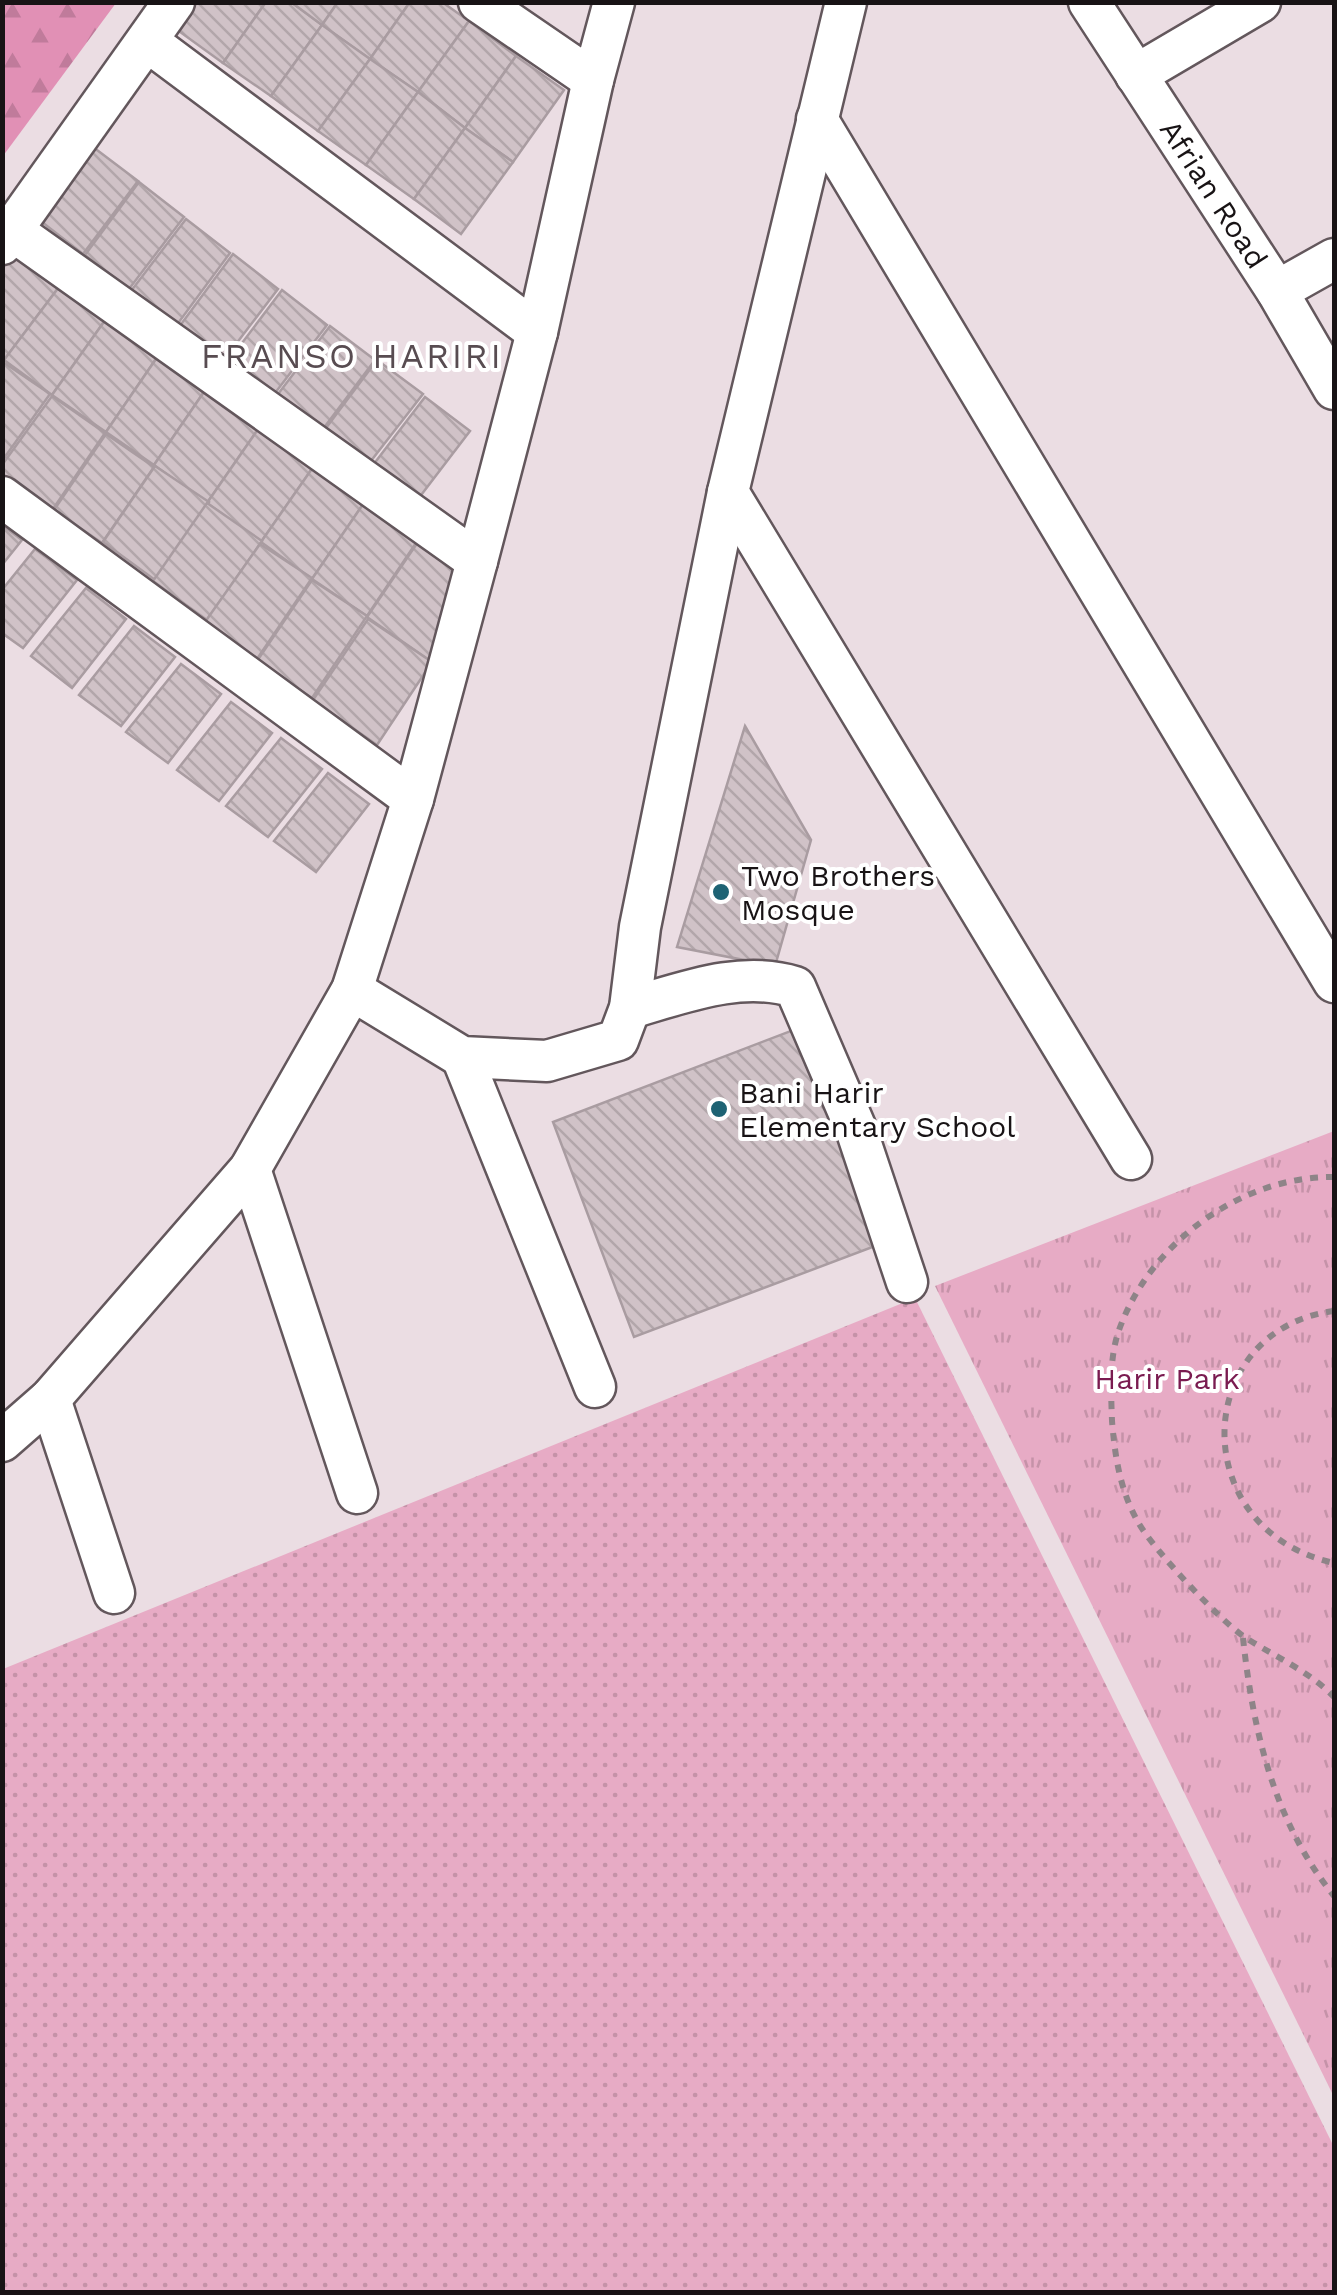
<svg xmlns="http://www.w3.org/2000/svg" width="1337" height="2295" font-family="'Work Sans',sans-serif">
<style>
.grass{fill:url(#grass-dots)}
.forest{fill:url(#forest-firs)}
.park{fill:url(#park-tufts)}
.building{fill:url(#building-back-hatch);stroke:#a99ca1;stroke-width:2.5}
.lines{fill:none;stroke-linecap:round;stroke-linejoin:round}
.minor-casing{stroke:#63575c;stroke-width:45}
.path{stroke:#8e8488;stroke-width:6;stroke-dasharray:8 8;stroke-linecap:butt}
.minor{stroke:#fff;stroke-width:40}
.poi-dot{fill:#1e6374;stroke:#fff;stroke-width:4}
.labels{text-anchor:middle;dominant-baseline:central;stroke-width:8;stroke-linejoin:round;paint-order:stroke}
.street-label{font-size:30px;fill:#181315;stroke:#fff}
.poi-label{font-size:30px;fill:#181315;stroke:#fff;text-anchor:start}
.park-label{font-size:30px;fill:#7a1b50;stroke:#fff}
.quarter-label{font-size:35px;letter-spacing:2.5px;fill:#584c51;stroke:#fff}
</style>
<defs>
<pattern id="grass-dots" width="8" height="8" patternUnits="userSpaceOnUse" patternTransform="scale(2.5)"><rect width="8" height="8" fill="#e7abc5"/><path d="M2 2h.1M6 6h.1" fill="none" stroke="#c592a8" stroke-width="1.8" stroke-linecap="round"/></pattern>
<pattern id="forest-firs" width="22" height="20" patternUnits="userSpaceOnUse" patternTransform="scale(2.5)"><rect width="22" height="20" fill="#e190b5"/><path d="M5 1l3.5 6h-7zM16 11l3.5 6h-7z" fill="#c07b9b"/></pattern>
<pattern id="park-tufts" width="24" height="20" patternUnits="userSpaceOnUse" patternTransform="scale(2.5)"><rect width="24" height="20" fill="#e7abc5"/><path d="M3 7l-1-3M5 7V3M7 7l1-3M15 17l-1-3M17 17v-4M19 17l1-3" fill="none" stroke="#c592a8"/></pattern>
<pattern id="building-back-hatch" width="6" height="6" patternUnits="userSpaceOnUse" patternTransform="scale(2.5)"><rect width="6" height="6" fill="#d0c2c7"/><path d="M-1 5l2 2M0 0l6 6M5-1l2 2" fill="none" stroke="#b2a6aa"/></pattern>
</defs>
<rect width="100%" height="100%" fill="#ebdde3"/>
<polygon class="grass" points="915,1298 1334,2147 1334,2292 3,2292 3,1669"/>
<polygon class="forest" points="3,2 116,3 3,156 2,3"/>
<polygon class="park" points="1334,1131 1334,2097 935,1286"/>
<g class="building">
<polygon points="194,2 266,2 223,63 176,29"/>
<polygon points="266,2 291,2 322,25 271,96 223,63"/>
<polygon points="291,2 338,2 322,25"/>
<polygon points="338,2 410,2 370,59 322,25"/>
<polygon points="410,2 442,2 469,21 418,92 370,59"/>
<polygon points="469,21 516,56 465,128 418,92"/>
<polygon points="322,25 370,59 318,131 271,96"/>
<polygon points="516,56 564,90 513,162 465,128"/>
<polygon points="370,59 418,92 366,165 318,131"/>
<polygon points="418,92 465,128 414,199 366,165"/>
<polygon points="465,128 513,162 461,234 414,199"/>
<polygon points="93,147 138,181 83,254 38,219"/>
<polygon points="139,182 184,217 129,289 85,255"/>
<polygon points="186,219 230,253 176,326 131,291"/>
<polygon points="14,253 59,287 4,360 2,268"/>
<polygon points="233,254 278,289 223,361 179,327"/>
<polygon points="59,287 106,319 52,395 4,360"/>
<polygon points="282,290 327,325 272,397 227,363"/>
<polygon points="106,319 158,356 106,432 52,395"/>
<polygon points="330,326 375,360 320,433 275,398"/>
<polygon points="158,356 206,389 154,465 106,432"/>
<polygon points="377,360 423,394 367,466 323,432"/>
<polygon points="3,362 50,394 2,461 2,363"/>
<polygon points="206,389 261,425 207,503 154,465"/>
<polygon points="52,396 105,433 53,509 2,474 2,465"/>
<polygon points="425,397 470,431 415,503 370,469"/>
<polygon points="261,425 316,463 261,542 207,503"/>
<polygon points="106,434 154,467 102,543 54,510"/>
<polygon points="316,463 368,497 312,579 261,542"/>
<polygon points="155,466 209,502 155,580 103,542"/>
<polygon points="368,497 422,534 367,616 312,579"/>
<polygon points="207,503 262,541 207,620 153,581"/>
<polygon points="2,525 22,540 2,565"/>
<polygon points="422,536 462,563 432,662 367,617"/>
<polygon points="260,544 312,578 257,659 205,622"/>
<polygon points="35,549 77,580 23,648 2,633 2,590"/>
<polygon points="312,580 367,616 312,698 257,661"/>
<polygon points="86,588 126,619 72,688 31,656"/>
<polygon points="368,619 432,662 377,745 313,700"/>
<polygon points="134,626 175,657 121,726 79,695"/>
<polygon points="181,664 221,694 168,763 126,732"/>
<polygon points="231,702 272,733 219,801 177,770"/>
<polygon points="745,726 811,840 775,966 677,947"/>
<polygon points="281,738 322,769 268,837 226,806"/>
<polygon points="328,773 369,804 316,872 274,841"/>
<polygon points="809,1024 891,1240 634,1337 553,1122"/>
</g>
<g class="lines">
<defs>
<g id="minor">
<polyline points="479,2 593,80 614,2"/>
<polyline points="846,2 728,492 1131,1159"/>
<polyline points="1089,2 1277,291 1334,389"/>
<polyline points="147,41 537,332 593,80"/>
<polyline points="1136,75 1260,2"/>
<polyline points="817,119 1334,982"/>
<polyline points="13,231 477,561 537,332"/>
<polyline points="2,244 174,2"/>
<polyline points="1277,291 1334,259"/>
<polyline points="2,497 413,799 477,561"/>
<polyline points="352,990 462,1057 547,1061 618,1040 630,1008 640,927 728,492"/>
<path d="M630,1008C683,993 740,970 795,987L856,1129L907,1282"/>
<polyline points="462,1057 595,1387"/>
<polyline points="250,1169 357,1493"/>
<polyline points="50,1399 114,1593"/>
<polyline points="2,1441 50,1399 250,1169 352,990 413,799"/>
</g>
</defs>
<use href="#minor" class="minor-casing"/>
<g class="path">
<path d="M1334,1177C1241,1176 1150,1243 1119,1330C1109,1358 1111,1392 1112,1421C1115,1457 1120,1490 1138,1522C1153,1549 1221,1622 1246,1638C1277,1658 1309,1671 1334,1697"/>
<path d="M1334,1311C1192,1329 1184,1530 1334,1563"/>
<path d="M1243,1638C1253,1731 1274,1822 1334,1896"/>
</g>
<use href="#minor" class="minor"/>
</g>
<g class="poi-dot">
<circle cx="721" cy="892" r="10"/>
<circle cx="719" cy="1109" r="10"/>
</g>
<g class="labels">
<g class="street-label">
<text transform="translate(1214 194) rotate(57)">Afrian Road</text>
</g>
<g class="poi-label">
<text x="741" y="875">Two Brothers<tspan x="741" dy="34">Mosque</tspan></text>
<text x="739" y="1092">Bani Harir<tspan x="739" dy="34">Elementary School</tspan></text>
</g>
<g class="park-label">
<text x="1167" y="1378">Harir Park</text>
</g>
<g class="quarter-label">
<text x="352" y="356">FRANSO HARIRI</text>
</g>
</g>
<rect width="1337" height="2295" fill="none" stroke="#181315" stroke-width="10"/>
</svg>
